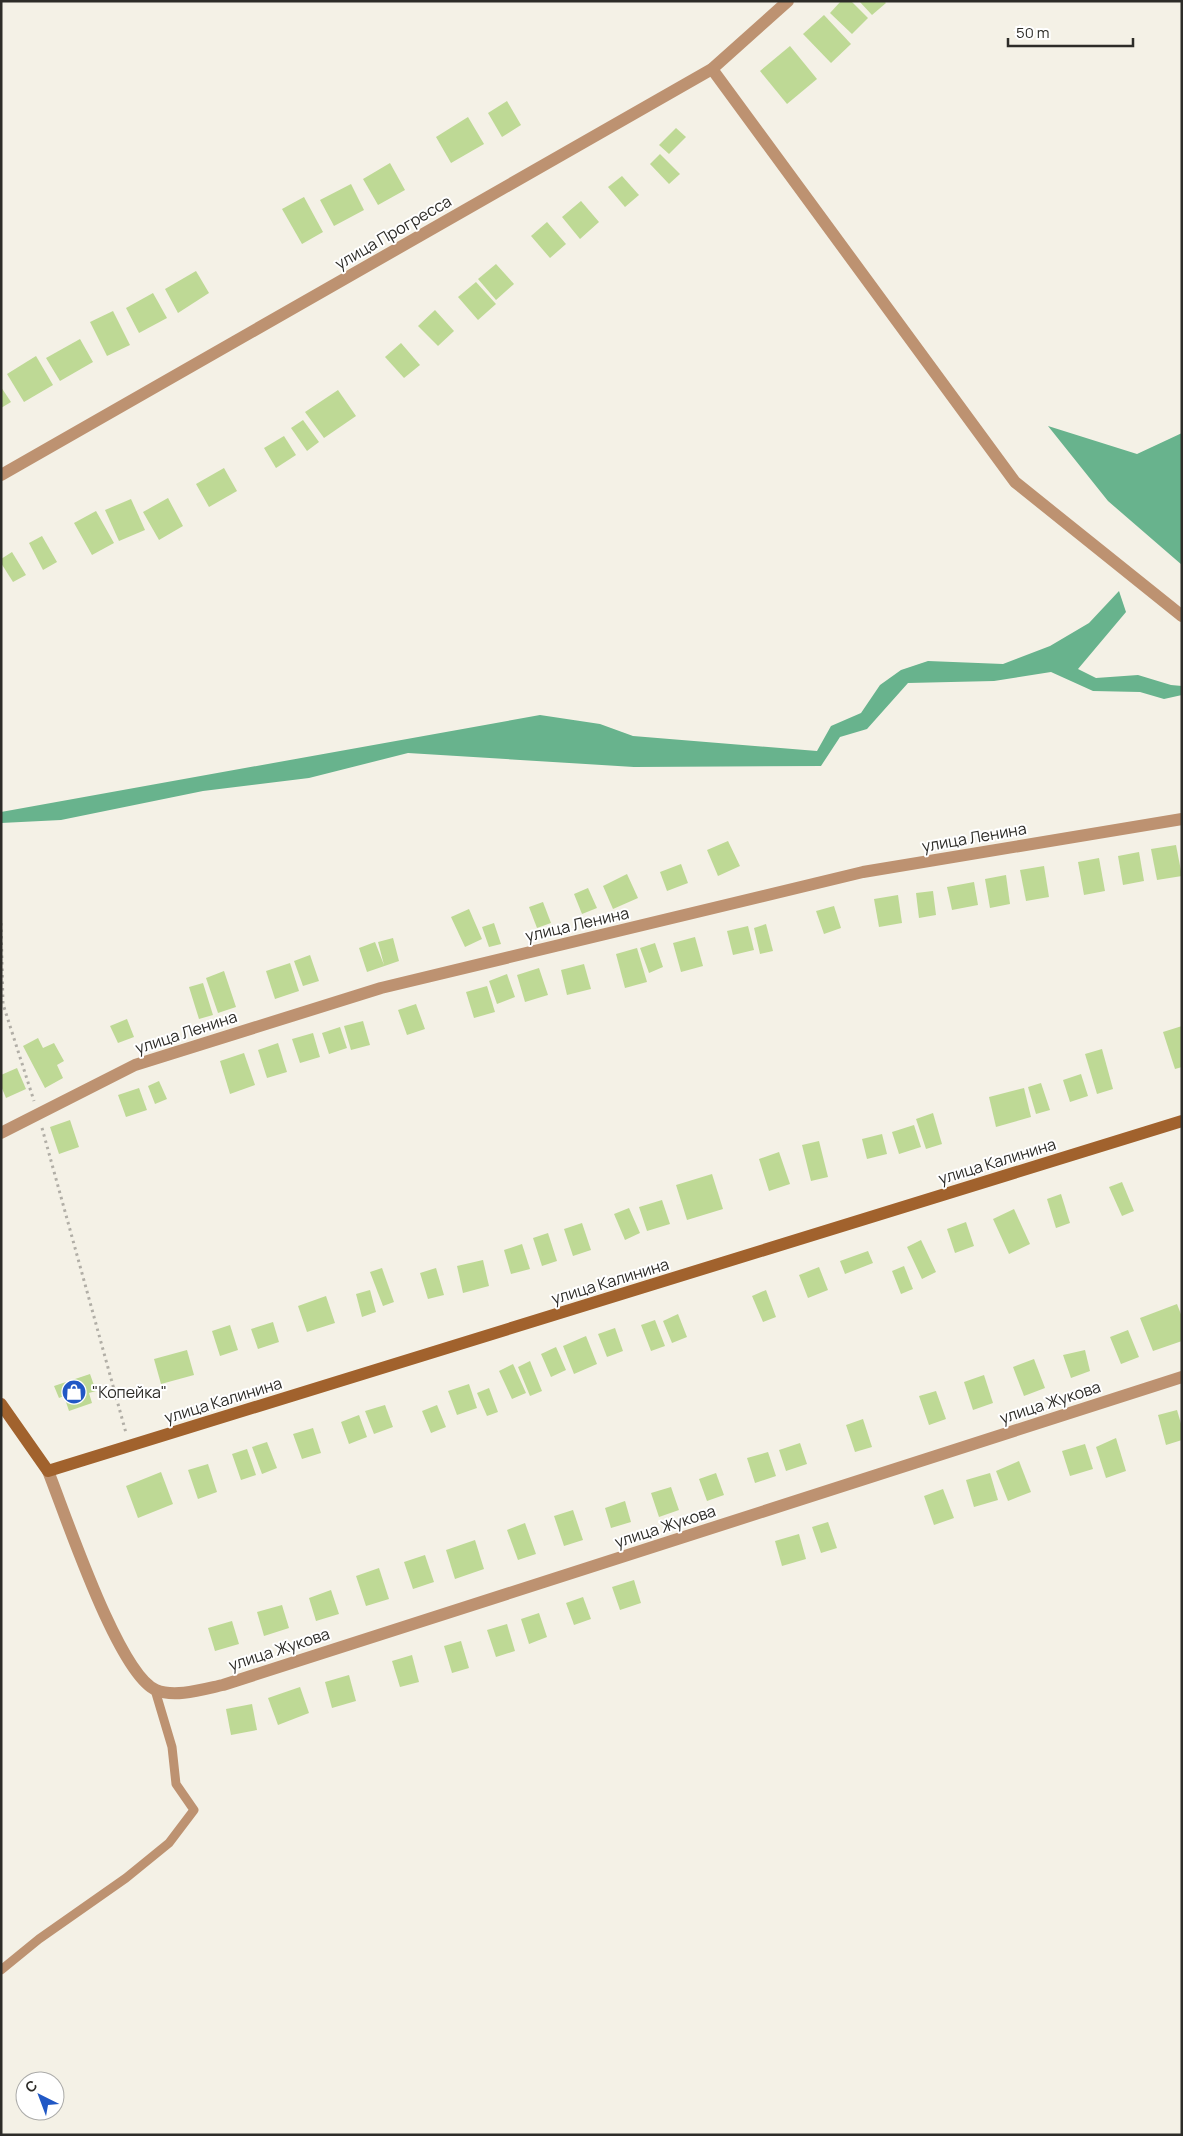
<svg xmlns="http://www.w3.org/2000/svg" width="1183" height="2136" font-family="Manrope,sans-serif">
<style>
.water{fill:#68b38d}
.building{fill:#bed995}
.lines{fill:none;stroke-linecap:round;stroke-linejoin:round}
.path{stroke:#b1aea6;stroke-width:3;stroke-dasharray:2.5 4;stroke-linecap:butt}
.lane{stroke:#bd9271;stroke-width:9}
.street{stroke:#bd9271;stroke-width:12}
.secondary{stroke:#a1622d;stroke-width:12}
.labels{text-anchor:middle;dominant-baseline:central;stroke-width:4;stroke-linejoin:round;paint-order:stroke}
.street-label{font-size:16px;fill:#2d2c28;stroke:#fff}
.poi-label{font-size:16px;fill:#2d2c28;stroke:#fff;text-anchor:start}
</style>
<rect width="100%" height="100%" fill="#f4f1e6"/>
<g class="water">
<polygon points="1048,426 1137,454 1182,433 1182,565 1108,501"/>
<polygon points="1119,591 1126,612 1078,669 1096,678 1138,675 1171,685 1182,686 1182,695 1164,699 1140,692 1093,691 1051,672 994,681 908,683 867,729 840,737 821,766 634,767 408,753 309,778 203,791 61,820 1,823 1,812 540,715 600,724 633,736 817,751 831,726 861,713 880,685 901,670 928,661 1003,664 1050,646 1089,623"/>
</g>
<g class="building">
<polygon points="841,1 851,1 868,18 852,34 830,13"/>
<polygon points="859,1 884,1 886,3 872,15"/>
<polygon points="824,15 851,44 831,63 803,34"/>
<polygon points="790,46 817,79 787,104 760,71"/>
<polygon points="507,101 521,125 502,137 488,113"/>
<polygon points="468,117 484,144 451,163 436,137"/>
<polygon points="676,128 686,137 669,154 659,145"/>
<polygon points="660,154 680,174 669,184 650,164"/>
<polygon points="390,163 405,190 378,205 363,179"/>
<polygon points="622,176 639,195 625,207 608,187"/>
<polygon points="351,184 364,210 334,226 320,200"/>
<polygon points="304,197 323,232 302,244 282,209"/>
<polygon points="581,201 599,222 580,239 562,217"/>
<polygon points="547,222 566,244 550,258 531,236"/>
<polygon points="496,264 514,284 496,300 478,279"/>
<polygon points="196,271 209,293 178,313 165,289"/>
<polygon points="476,282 496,304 478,320 458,297"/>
<polygon points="153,293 167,318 139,333 126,308"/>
<polygon points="435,310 454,331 438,346 418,326"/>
<polygon points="113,311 130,345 107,356 90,322"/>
<polygon points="80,339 93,362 60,381 46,358"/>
<polygon points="401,343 420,365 404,378 385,357"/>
<polygon points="36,356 53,385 24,402 7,374"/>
<polygon points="1,387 11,402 1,408"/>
<polygon points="338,390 356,416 324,438 305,412"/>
<polygon points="303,420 319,442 307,451 291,428"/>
<polygon points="284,436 296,455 276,468 264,448"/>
<polygon points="224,468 237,491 209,507 196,484"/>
<polygon points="168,498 183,526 159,540 143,512"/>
<polygon points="131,499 145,530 119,541 105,510"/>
<polygon points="96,511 114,543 92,555 74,523"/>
<polygon points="42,536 57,562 43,570 29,543"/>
<polygon points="12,552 26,575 13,582 1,563 1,559"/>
<polygon points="728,841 740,866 718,876 707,850"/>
<polygon points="1176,845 1182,876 1157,880 1151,849"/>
<polygon points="1139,852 1144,881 1123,885 1118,856"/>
<polygon points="1099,858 1105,891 1084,895 1078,862"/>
<polygon points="681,864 688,883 667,891 660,872"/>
<polygon points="1044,866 1049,897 1026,901 1020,870"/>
<polygon points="627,874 638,898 613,909 603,886"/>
<polygon points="1006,875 1010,904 990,908 985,879"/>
<polygon points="974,882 978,905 952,910 947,887"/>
<polygon points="588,888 597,908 582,914 574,894"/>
<polygon points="933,891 936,915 919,918 916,893"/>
<polygon points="898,895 902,923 879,927 874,899"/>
<polygon points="543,902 551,923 537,928 529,907"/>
<polygon points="834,906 841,928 824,934 816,911"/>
<polygon points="469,909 482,939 465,947 451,917"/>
<polygon points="494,923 501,944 489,947 482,927"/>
<polygon points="766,924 773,951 760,954 754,928"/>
<polygon points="748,926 754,950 733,955 727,931"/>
<polygon points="695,937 703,966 681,972 673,943"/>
<polygon points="393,938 399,961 367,972 359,948 375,942 384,965 378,942"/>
<polygon points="655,943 663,967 649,973 640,948"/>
<polygon points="637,948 647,982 625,988 616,954"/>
<polygon points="310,955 319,981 303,986 294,961"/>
<polygon points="290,963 299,991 275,999 266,971"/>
<polygon points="584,964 591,989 567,995 561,970"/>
<polygon points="539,968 548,995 525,1002 517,975"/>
<polygon points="224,971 236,1007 218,1013 206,978"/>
<polygon points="507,974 515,997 497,1004 489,981"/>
<polygon points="203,983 213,1015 199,1019 189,987"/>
<polygon points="487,986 495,1012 474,1018 466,992"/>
<polygon points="416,1004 425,1029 407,1035 398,1010"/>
<polygon points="127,1019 134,1037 118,1043 110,1026"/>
<polygon points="363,1021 370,1045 351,1050 344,1026"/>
<polygon points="1182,1026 1182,1067 1175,1069 1163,1032"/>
<polygon points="340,1027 347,1048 329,1054 322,1033"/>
<polygon points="313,1033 320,1057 300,1063 292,1039"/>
<polygon points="38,1038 43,1048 54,1043 64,1061 57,1065 63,1078 45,1088 23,1046"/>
<polygon points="278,1043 287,1072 267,1078 258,1050"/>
<polygon points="1102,1049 1113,1089 1097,1094 1085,1054"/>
<polygon points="244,1053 255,1085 230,1094 220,1061"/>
<polygon points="17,1068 26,1089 6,1098 1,1086 1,1075"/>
<polygon points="1081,1074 1088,1096 1070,1102 1063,1080"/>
<polygon points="159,1081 167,1099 155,1104 148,1086"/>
<polygon points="1041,1083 1050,1110 1036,1114 1028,1087"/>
<polygon points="139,1088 147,1110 126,1117 118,1095"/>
<polygon points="1024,1088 1031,1117 996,1127 989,1097"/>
<polygon points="933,1113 942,1144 926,1149 916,1119"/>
<polygon points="70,1120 79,1147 59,1154 50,1127"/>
<polygon points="914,1125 921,1147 899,1154 892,1132"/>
<polygon points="882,1134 887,1154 867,1159 862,1139"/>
<polygon points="819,1141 828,1177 811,1181 802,1145"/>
<polygon points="779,1152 790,1184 769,1191 759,1159"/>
<polygon points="712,1174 723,1209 687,1220 676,1185"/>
<polygon points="1122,1182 1134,1211 1122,1216 1109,1187"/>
<polygon points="1061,1194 1070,1223 1056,1228 1047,1199"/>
<polygon points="662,1200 670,1224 647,1231 639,1207"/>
<polygon points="629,1208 640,1233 625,1240 614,1214"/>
<polygon points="1014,1209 1030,1244 1009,1254 993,1219"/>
<polygon points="966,1222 974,1246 955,1253 947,1229"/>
<polygon points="582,1223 591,1250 573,1256 564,1229"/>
<polygon points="548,1233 557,1261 542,1266 533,1238"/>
<polygon points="921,1240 936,1272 922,1279 907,1247"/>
<polygon points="522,1244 530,1269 511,1274 504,1250"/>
<polygon points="868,1251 873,1263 845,1274 840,1261"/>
<polygon points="483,1260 489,1286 463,1293 457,1266"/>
<polygon points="904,1266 913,1289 901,1294 892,1271"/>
<polygon points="819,1267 828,1290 808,1298 799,1275"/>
<polygon points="382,1268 394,1302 383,1306 370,1272"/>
<polygon points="436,1268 444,1295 428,1299 420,1273"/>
<polygon points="370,1290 376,1312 362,1317 356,1294"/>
<polygon points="766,1290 776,1317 763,1322 752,1296"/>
<polygon points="326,1296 335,1323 307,1332 298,1306"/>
<polygon points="1177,1304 1182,1317 1182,1341 1153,1351 1140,1318"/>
<polygon points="678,1314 687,1337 672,1343 663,1321"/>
<polygon points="655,1320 665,1346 651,1351 641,1325"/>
<polygon points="273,1322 279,1342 258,1349 251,1329"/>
<polygon points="230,1325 238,1350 220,1356 212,1331"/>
<polygon points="615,1328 623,1351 607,1357 598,1334"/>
<polygon points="1128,1330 1139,1357 1121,1364 1110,1337"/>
<polygon points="586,1336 597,1364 574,1374 563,1346"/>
<polygon points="556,1347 566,1370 551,1377 541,1354"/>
<polygon points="187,1350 194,1375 161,1384 154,1359"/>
<polygon points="1085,1350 1090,1371 1071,1378 1063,1355"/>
<polygon points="1034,1359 1045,1388 1024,1396 1013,1367"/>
<polygon points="530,1361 542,1391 530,1396 518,1367"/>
<polygon points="513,1364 526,1393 512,1399 499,1371"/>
<polygon points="90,1374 96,1391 89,1393 92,1403 69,1411 64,1396 59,1398 54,1386"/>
<polygon points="984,1375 993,1403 973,1410 964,1382"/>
<polygon points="469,1384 477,1408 457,1415 448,1391"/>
<polygon points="489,1388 498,1412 487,1416 477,1393"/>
<polygon points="936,1391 946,1419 929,1425 919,1396"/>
<polygon points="385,1405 393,1427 374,1434 365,1411"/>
<polygon points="437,1405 446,1427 431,1433 422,1411"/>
<polygon points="1177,1410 1182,1427 1182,1440 1166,1445 1158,1415"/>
<polygon points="359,1415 367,1437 349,1444 341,1422"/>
<polygon points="863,1419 872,1447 855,1452 846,1425"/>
<polygon points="313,1428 321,1453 302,1459 293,1434"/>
<polygon points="1116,1438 1126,1471 1106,1478 1096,1447"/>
<polygon points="267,1442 277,1468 262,1474 252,1447"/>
<polygon points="800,1443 807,1464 786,1471 779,1450"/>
<polygon points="1085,1444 1093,1469 1070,1476 1062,1451"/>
<polygon points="247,1449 256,1475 241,1480 232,1454"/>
<polygon points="768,1452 776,1476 755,1483 747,1458"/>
<polygon points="1019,1461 1031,1492 1008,1501 996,1471"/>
<polygon points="208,1464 217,1492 198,1499 188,1470"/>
<polygon points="161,1472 173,1504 138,1518 126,1486"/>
<polygon points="716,1473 724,1495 707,1501 699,1479"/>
<polygon points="990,1473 998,1500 974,1507 966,1480"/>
<polygon points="671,1487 679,1510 659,1517 651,1493"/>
<polygon points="943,1489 954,1518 934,1525 924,1496"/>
<polygon points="625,1501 631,1522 611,1528 605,1508"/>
<polygon points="573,1510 583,1540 564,1546 554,1516"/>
<polygon points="828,1522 837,1548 821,1553 812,1527"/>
<polygon points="525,1523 536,1554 518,1560 507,1530"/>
<polygon points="799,1534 806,1559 782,1566 775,1541"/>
<polygon points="475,1540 484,1569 455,1579 446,1550"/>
<polygon points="425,1555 434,1582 413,1589 404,1562"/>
<polygon points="379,1568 389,1599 366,1606 356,1576"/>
<polygon points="634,1580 641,1603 620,1610 612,1587"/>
<polygon points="331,1590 339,1614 316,1621 309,1598"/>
<polygon points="583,1597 591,1619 574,1625 566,1603"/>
<polygon points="282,1605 289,1628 264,1636 257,1612"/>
<polygon points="539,1613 547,1637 529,1644 521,1619"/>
<polygon points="232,1621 239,1644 215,1651 208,1628"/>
<polygon points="507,1624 515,1651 496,1657 487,1630"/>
<polygon points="461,1641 469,1668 452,1673 444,1646"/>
<polygon points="412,1655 419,1682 400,1687 392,1661"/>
<polygon points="349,1675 356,1701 332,1708 325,1682"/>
<polygon points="300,1687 309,1713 278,1725 268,1698"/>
<polygon points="252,1704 257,1730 231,1735 226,1709"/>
</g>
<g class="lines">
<g class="path">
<polyline points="1,923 3,1004 34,1101"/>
<polyline points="42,1128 126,1433"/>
</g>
<polyline class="lane" points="1,1970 39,1939 126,1878 169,1843 194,1810 176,1784 172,1747 155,1690"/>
<g class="street">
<polyline points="712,69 1015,482 1182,616"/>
<polyline points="1,475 712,69 788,1"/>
<polyline points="1,1133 135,1065 381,988 863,872 1182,819"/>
<path d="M48,1471C65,1513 118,1674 156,1690C175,1698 204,1689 223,1685L1182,1377"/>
</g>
<polyline class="secondary" points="1,1404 48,1471 1182,1121"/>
</g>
<defs>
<symbol id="shop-disc" viewBox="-11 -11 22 22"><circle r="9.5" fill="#2158c5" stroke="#fff"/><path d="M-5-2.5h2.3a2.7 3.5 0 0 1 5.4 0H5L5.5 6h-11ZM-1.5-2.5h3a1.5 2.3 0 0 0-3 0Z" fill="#fff"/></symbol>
</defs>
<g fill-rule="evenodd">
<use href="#shop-disc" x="60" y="1378" width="28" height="28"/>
</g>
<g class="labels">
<g class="street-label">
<text transform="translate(393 232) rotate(-30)">улица Прогресса</text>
<text transform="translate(974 837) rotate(-10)">улица Ленина</text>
<text transform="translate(577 924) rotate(-13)">улица Ленина</text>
<text transform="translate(186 1032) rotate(-18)">улица Ленина</text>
<text transform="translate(997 1161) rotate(-17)">улица Калинина</text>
<text transform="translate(610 1281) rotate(-17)">улица Калинина</text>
<text transform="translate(223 1400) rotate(-17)">улица Калинина</text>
<text transform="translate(1050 1402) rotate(-18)">улица Жукова</text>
<text transform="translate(665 1526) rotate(-18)">улица Жукова</text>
<text transform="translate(279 1649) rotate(-18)">улица Жукова</text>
</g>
<g class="poi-label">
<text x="92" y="1392">"Копейка"</text>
</g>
</g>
<rect width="1183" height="2136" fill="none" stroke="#2d2c28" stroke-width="5"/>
<g transform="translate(40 2096) rotate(318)"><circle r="24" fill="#ffffff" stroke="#ababa9"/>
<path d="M0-4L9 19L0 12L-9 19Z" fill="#2158c5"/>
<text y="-8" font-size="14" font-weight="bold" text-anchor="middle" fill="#2d2c28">С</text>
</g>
<path d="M1008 38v8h125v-8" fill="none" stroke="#2d2c28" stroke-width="2.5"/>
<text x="1016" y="38" font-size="15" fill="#2d2c28" stroke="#ffffff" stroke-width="4" paint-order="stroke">50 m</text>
</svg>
